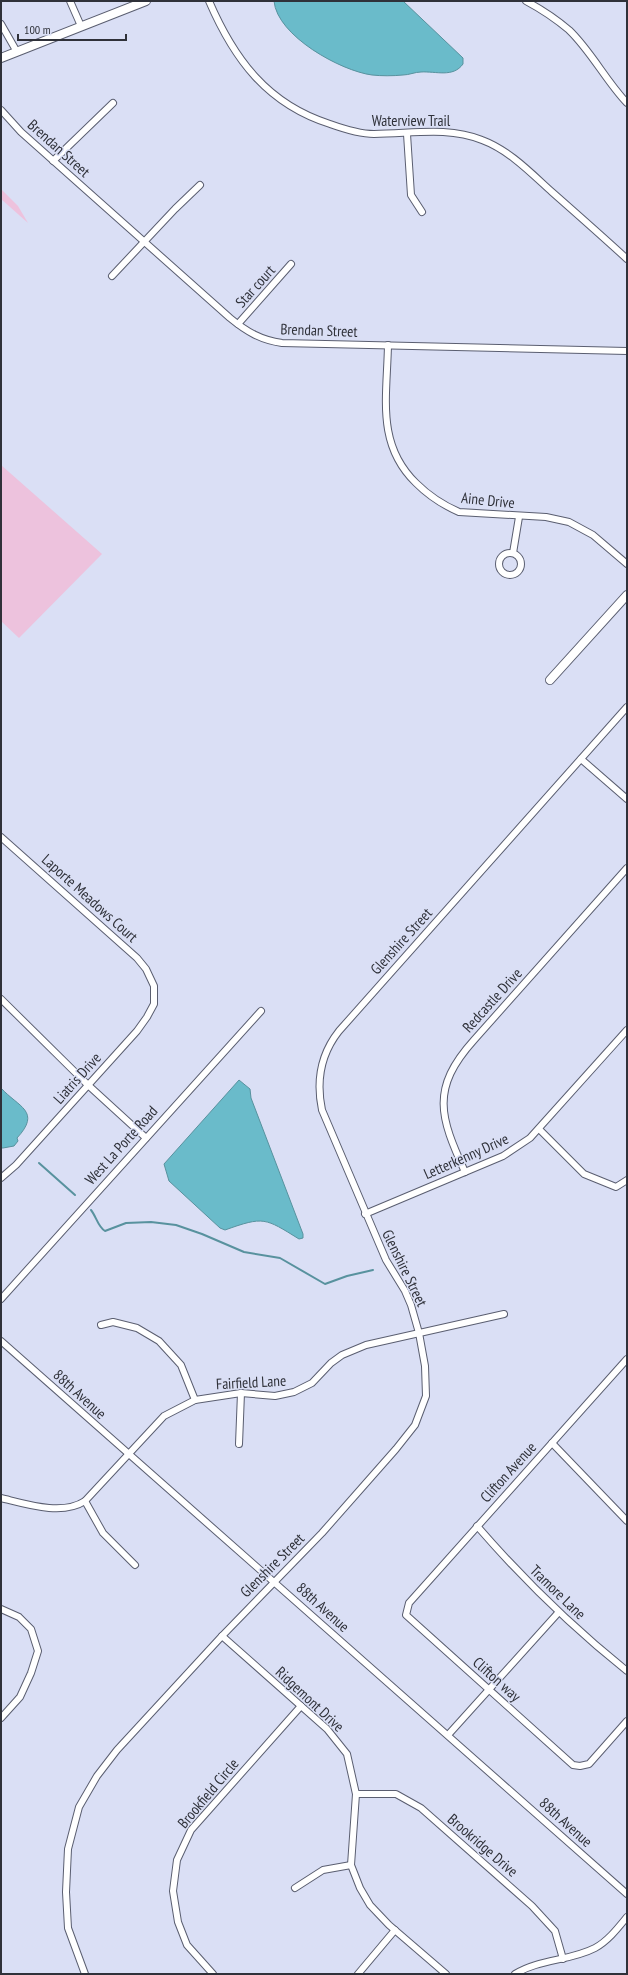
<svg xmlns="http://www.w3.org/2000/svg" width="628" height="1975" font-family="'PT Sans Narrow',sans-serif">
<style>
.green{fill:#edc2dd}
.water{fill:#6abbca;stroke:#58929e}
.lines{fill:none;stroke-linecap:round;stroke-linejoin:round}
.stream{stroke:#58929e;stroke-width:2}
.street-casing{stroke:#5a5e70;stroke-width:8}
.secondary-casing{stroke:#5a5e70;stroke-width:10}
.street{stroke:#fff;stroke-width:6}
.secondary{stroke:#fff;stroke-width:8}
.labels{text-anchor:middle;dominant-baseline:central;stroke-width:3;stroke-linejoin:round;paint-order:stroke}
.street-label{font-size:15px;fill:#2f3139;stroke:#dadff5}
</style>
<rect width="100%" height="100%" fill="#dadff5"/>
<g class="green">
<polygon points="1,189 18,206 28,223 1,199"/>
<polygon points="1,465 102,554 19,638 1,621"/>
</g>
<g class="water">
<path d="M274,1H403L463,58V64C453,78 436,71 421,72C415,72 409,75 403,75C393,76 381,76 372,75C341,71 277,36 274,1Z"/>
<path d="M239,1080L250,1089L251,1098L303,1234V1238L299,1239C265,1218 264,1216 225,1230L220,1228L169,1181L164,1164Z"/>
<path d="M1,1088C18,1107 42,1111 17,1138L18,1141L14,1146L3,1148H1Z"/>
</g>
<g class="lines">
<g class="stream">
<polyline points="39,1163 75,1195"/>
<path d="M91,1210C96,1216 98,1227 105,1231L126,1223L151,1222L176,1225L202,1234L244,1252L280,1258L325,1284L347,1276L373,1270"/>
</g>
<defs>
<g id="street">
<polyline points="70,1 81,26"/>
<path d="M209,1C234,59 267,104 330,124C344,129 359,134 374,134C411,134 447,126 482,140C509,150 531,173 552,192C577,214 602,236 627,259"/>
<path d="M526,1C541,9 556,19 569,30C591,51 606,81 627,103"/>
<polyline points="1,24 17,52"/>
<path d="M1,110L21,132L230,318C247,332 261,340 282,343L627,351"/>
<polyline points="407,134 411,195 422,212"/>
<polyline points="53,161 113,103"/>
<polyline points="112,276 175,209 200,185"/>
<polyline points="238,324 291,264"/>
<path d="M388,345C387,397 376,444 416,483C429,496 443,505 459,512L546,517L569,522L593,535L627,564"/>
<circle cx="510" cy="564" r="11"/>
<polyline points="513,553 519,517"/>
<polyline points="581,759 627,799"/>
<polyline points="1,837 137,958 146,969 154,986 154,1004 147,1017 137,1031 16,1165 1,1178"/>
<polyline points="1,999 88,1085 146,1138"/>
<polyline points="539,1129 584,1174 616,1187 627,1180"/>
<path d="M465,1172C440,1117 430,1089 474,1040L627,868"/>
<polyline points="365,1214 503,1156 530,1138 627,1030"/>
<polyline points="1,1299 261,1011"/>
<polyline points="101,1325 113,1322 137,1328 159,1341 181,1365 195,1400"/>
<polyline points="1,1341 627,1894"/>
<polyline points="627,1359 409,1603 406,1615 573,1765 580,1766 589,1764 627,1721"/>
<polyline points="552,1443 627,1521"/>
<polyline points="239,1444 241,1393"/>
<path d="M1,1498C26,1504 62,1516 85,1501L164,1416L195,1400L241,1393L275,1396L294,1392L312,1383L331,1363L342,1355L366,1345L504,1314"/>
<polyline points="85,1501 103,1533 135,1565"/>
<path d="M477,1526C523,1579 572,1627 627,1671"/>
<polyline points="1,1609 19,1617 31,1629 38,1651 31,1673 20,1697 1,1718"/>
<polyline points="222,1636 327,1729 347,1754 356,1794 351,1865 360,1888 370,1905 389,1925 446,1974"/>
<polyline points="448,1735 558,1613"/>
<polyline points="356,1794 396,1794 421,1808 532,1906 555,1931 563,1959"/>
<polyline points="295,1888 323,1870 351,1865"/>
<path d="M85,1974L68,1928L66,1892L68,1849L79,1807L97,1776L117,1750L222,1636L322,1533L396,1449L415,1425L426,1396L425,1366L419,1333L411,1305L405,1291L386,1260L322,1110C316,1081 320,1055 339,1031L627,707"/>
<polyline points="213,1974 187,1945 178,1922 173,1891 177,1860 191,1830 301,1706"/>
<polyline points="358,1974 395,1930"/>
<path d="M515,1974C539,1959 570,1961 595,1948C608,1941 618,1928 627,1917"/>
</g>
<g id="secondary">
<polyline points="1,58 146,1"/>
<polyline points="550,680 627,595"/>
</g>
</defs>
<use href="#street" class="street-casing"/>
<use href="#secondary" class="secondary-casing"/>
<use href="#street" class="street"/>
<use href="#secondary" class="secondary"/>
</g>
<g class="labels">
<g class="street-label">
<text x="411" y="120">Waterview Trail</text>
<text transform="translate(59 148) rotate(42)">Brendan Street</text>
<text transform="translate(255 286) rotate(-48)">Star court</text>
<text transform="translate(319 330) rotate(2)">Brendan Street</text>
<text transform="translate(488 500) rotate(6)">Aine Drive</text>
<text transform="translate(90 898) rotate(42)">Laporte Meadows Court</text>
<text transform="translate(401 941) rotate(-48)">Glenshire Street</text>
<text transform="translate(492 1000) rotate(-48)">Redcastle Drive</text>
<text transform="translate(77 1078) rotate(-48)">Liatris Drive</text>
<text transform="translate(121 1145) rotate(-48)">West La Porte Road</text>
<text transform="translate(466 1156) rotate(-24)">Letterkenny Drive</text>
<text transform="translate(405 1268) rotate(64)">Glenshire Street</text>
<text transform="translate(251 1382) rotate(-3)">Fairfield Lane</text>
<text transform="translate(80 1394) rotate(42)">88th Avenue</text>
<text transform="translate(508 1472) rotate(-48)">Clifton Avenue</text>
<text transform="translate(272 1565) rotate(-45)">Glenshire Street</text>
<text transform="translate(558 1592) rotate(44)">Tramore Lane</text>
<text transform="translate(323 1607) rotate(42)">88th Avenue</text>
<text transform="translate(497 1679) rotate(42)">Clifton way</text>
<text transform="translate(310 1699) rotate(43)">Ridgemont Drive</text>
<text transform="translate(208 1793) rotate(-50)">Brookfield Circle</text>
<text transform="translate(566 1822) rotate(42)">88th Avenue</text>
<text transform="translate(483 1845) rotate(41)">Brookridge Drive</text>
</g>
</g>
<rect width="628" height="1975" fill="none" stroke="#2f3139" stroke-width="4"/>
<path d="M18 34v6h108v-6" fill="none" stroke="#2f3139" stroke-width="2"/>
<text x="24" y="34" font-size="12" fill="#2f3139" stroke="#dadff5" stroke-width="3" paint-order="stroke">100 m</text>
</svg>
